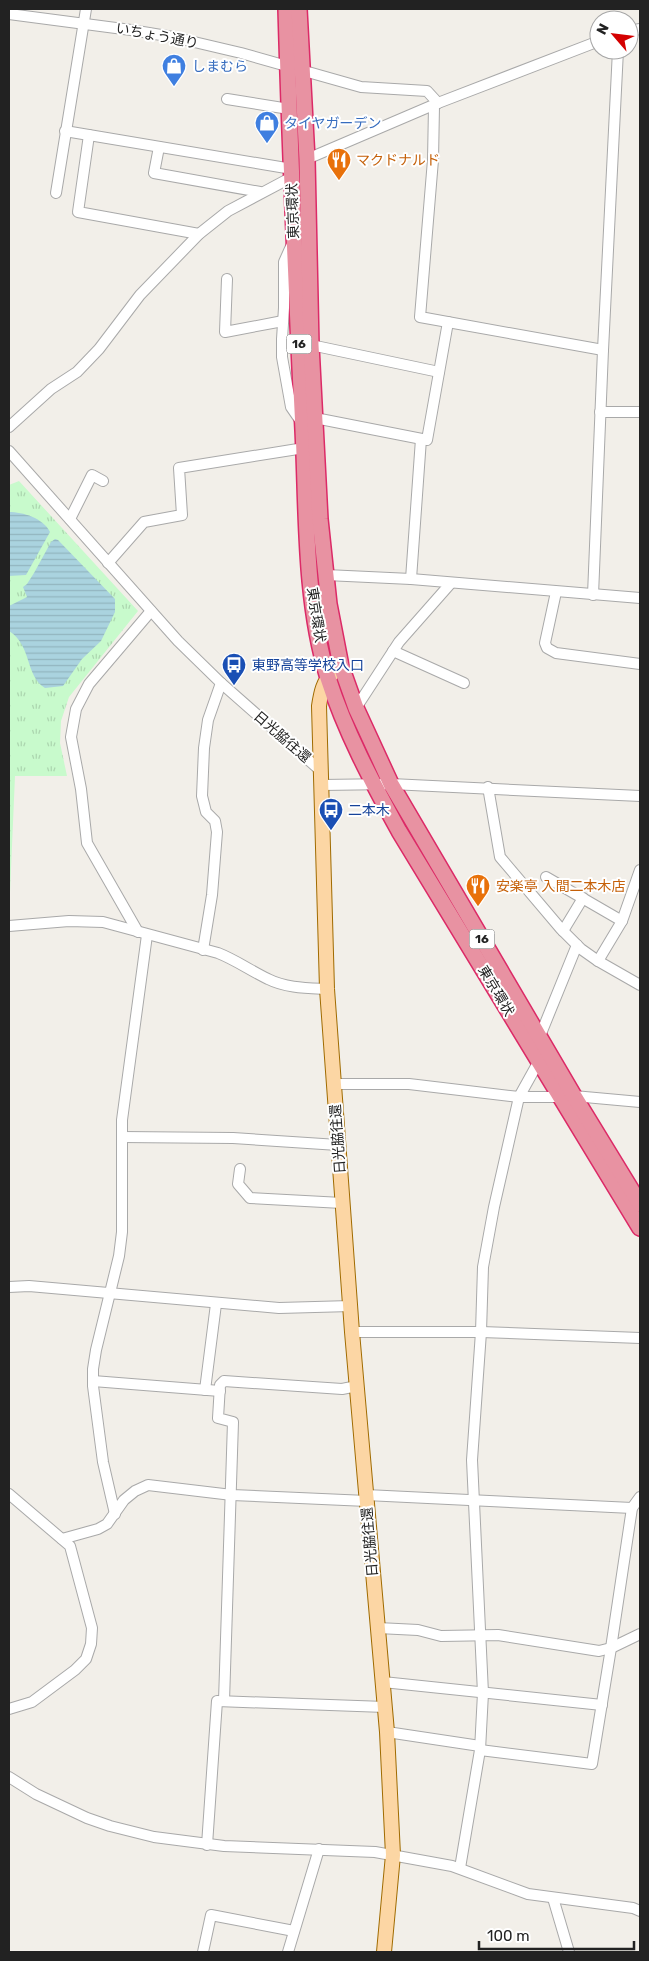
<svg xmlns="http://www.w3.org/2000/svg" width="649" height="1961" font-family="Rubik,'Noto Sans JP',sans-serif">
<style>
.park{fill:url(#park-tufts)}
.water{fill:url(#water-rules)}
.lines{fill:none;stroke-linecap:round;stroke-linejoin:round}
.minor-casing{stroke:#a9a9a9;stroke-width:12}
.major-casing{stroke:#a06b00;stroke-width:16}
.highway-casing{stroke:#dc2a67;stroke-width:18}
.minor{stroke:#fff;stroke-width:10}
.major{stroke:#fcd6a4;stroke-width:14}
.highway{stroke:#e892a2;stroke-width:15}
.labels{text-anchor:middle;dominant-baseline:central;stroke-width:4;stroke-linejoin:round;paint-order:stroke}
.shield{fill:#fff;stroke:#646464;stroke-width:1}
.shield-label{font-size:12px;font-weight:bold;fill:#222}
.street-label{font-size:14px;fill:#222;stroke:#fff}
.shop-label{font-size:14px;fill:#366cbe;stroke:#fff;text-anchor:start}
.food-label{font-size:14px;fill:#c56008;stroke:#fff;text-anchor:start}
.transit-label{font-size:14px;fill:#164399;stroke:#fff;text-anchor:start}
</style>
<defs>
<pattern id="park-tufts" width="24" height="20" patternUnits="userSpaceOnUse" patternTransform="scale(1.25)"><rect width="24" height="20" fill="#c8facc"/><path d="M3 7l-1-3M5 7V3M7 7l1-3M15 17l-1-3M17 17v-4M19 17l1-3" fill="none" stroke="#acd6af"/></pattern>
<pattern id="water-rules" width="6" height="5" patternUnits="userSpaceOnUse" patternTransform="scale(1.25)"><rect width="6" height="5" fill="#aad3df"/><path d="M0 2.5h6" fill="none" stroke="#92b5bf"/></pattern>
</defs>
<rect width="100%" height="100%" fill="#f2efe9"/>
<polygon class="park" points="19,481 138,611 69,697 61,721 60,743 67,776 15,776 9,916 9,485"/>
<g class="water">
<path d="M9,512C23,512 43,518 50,532L26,575L9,576Z"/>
<path d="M55,539L58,540L115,599V612L101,641L82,659L63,686L45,688C25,676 32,645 9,631V606L27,597L23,587L27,584L34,573L51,542Z"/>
</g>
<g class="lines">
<defs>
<g id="minor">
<polyline points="9,14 131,30 173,37 241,53 361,87 427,91 438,103"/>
<polyline points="629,31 640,29"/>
<polyline points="227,99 289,109"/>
<polyline points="434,106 433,160 420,317 603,350"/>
<polyline points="65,131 292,169"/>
<polyline points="89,135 78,212 199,234"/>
<polyline points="159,147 154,173 260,192"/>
<polyline points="307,159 438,103 599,41"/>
<polyline points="56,193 86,9"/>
<polyline points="293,242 284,262 284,308 282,339 282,357 291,407 302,423"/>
<polyline points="227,279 225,332 283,321"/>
<polyline points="311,345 439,372"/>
<polyline points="600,412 640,412"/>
<polyline points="315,418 427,440 448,322"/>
<polyline points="9,427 51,389 77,372 99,349 140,295 199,234 228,211 292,177"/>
<polyline points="9,451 178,641 221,683 321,771"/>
<polyline points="70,519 92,475 103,481"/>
<polyline points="108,563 144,522 182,515 179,468 304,448"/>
<polyline points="326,575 411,579 640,598"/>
<polyline points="411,579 421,439"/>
<polyline points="556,592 545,643 547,648 556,653 640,664"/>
<polyline points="593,595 603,350 618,50"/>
<polyline points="393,651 464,683"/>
<polyline points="356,708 399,642 451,583"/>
<polyline points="322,785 391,784 640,796"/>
<polyline points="488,787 500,857 561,929 581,949 598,961 640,985"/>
<polyline points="546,877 622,921"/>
<path d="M9,926L69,921L103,922L218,953C236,960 251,971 268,979C286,988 306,988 327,989"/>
<polyline points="563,931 583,898"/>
<polyline points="138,932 87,843 81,789 71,737 76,709 89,684 151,611"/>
<polyline points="203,950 212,895 217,832 215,821 206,812 202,796 204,748 208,720 221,683"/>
<polyline points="598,961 622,921 640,870"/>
<polyline points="540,1036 577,945"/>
<polyline points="334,1084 409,1084 519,1097 561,1097"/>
<polyline points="574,1096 640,1102"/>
<polyline points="122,1137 233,1138 338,1145"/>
<polyline points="240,1169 238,1184 250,1198 342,1203"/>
<polyline points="9,1287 29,1286 279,1308 351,1306"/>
<polyline points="352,1332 481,1332 640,1338"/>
<polyline points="93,1381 220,1391"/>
<polyline points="205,1390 216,1304"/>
<polyline points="9,1494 70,1546 92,1628 91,1644 86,1659 75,1670 32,1702 9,1709"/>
<polyline points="366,1495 632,1508"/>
<polyline points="115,1514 103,1462 93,1386 93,1369 96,1350 119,1256 122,1232 122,1120 147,935"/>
<polyline points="62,1539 98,1529 107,1524 124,1500 135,1491 148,1485 232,1495 367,1501"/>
<polyline points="378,1628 418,1630 441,1636 498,1635 599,1651 611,1648 640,1634"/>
<polyline points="383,1682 602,1705"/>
<polyline points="224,1701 233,1422 218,1418 220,1385 224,1381 342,1389 357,1386"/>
<polyline points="387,1732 480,1746"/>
<polyline points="480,1750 592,1764 611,1648 632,1508 640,1497"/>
<polyline points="9,1777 36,1794 87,1818 110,1826 154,1837 224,1846 375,1852 452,1866 528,1894 633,1908 640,1911"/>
<polyline points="207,1845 217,1701 385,1707"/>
<polyline points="460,1868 480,1750 483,1693 472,1460 481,1332 483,1267 494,1207 519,1097 539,1061"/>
<polyline points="553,1898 569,1952"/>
<polyline points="203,1952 211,1915 294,1931"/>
<polyline points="288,1952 319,1849"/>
</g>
<path id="major" d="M333,673C323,681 321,693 319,706L327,989L352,1332L387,1732L393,1855L384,1952"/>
<g id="highway">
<path d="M286,9C290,149 296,290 303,430C307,511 304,600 328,678C345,731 372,782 399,831L640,1228"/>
<polyline points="299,9 307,159 311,345 320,519 329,604 341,666 356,708 391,784 574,1096 640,1204"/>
</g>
</defs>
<use href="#minor" class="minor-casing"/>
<use href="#major" class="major-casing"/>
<use href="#highway" class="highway-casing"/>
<use href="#minor" class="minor"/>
<use href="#major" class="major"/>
<use href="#highway" class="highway"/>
</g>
<defs>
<symbol id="shop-pin" viewBox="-11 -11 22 30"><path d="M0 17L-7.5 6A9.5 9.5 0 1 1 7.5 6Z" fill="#3f7fe0" stroke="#fff"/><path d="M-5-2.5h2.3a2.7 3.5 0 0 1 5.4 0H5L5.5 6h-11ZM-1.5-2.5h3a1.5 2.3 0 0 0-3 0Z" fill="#fff"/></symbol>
<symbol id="restaurant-pin" viewBox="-11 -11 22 30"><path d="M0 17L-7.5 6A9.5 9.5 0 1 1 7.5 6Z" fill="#e8710a" stroke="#fff"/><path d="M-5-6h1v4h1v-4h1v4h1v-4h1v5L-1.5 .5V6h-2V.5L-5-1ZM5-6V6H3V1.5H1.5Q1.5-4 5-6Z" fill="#fff"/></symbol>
<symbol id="bus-pin" viewBox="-11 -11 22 30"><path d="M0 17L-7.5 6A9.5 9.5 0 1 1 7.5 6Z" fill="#1a4fb4" stroke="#fff"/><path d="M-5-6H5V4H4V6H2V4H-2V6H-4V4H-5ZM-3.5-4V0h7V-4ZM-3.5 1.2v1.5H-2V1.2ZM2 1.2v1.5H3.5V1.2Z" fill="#fff"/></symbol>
</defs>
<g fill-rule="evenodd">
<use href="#shop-pin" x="160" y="52" width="28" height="38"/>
<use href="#shop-pin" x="253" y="109" width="28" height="38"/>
<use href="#restaurant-pin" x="325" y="146" width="28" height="38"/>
<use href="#bus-pin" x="220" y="651" width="28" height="38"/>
<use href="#bus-pin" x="317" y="796" width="28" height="38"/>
<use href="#restaurant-pin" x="464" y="872" width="28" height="38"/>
</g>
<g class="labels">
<g class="shield">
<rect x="286.5" y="334.5" width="25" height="19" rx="4"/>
<rect x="469.5" y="929.5" width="25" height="19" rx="4"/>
</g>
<g class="shield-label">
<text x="299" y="344">16</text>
<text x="482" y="939">16</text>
</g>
<g class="street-label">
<text transform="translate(157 36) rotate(11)">いちょう通り</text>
<text transform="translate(293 211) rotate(-92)">東京環状</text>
<text transform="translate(316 615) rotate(81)">東京環状</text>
<text transform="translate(282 737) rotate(41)">日光脇往還</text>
<text transform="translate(496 991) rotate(59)">東京環状</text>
<text transform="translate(338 1139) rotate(-94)">日光脇往還</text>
<text transform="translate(370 1542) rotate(-95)">日光脇往還</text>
</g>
<g class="shop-label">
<text x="192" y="66">しまむら</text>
<text x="284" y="123">タイヤガーデン</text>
</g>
<g class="food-label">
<text x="356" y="160">マクドナルド</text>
<text x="496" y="886">安楽亭 入間二本木店</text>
</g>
<g class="transit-label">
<text x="252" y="665">東野高等学校入口</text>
<text x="348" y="810">二本木</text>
</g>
</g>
<rect width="649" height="1961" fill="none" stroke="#222222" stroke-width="20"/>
<g transform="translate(614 35) rotate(298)"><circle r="24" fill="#ffffff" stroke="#a7a7a7"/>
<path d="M0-4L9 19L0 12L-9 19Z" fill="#d40000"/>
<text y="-8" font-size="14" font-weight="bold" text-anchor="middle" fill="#222222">N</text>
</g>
<path d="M479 1941v8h155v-8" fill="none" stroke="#222222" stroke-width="2.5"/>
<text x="487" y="1941" font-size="15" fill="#222222" stroke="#ffffff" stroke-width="4" paint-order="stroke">100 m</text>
</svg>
